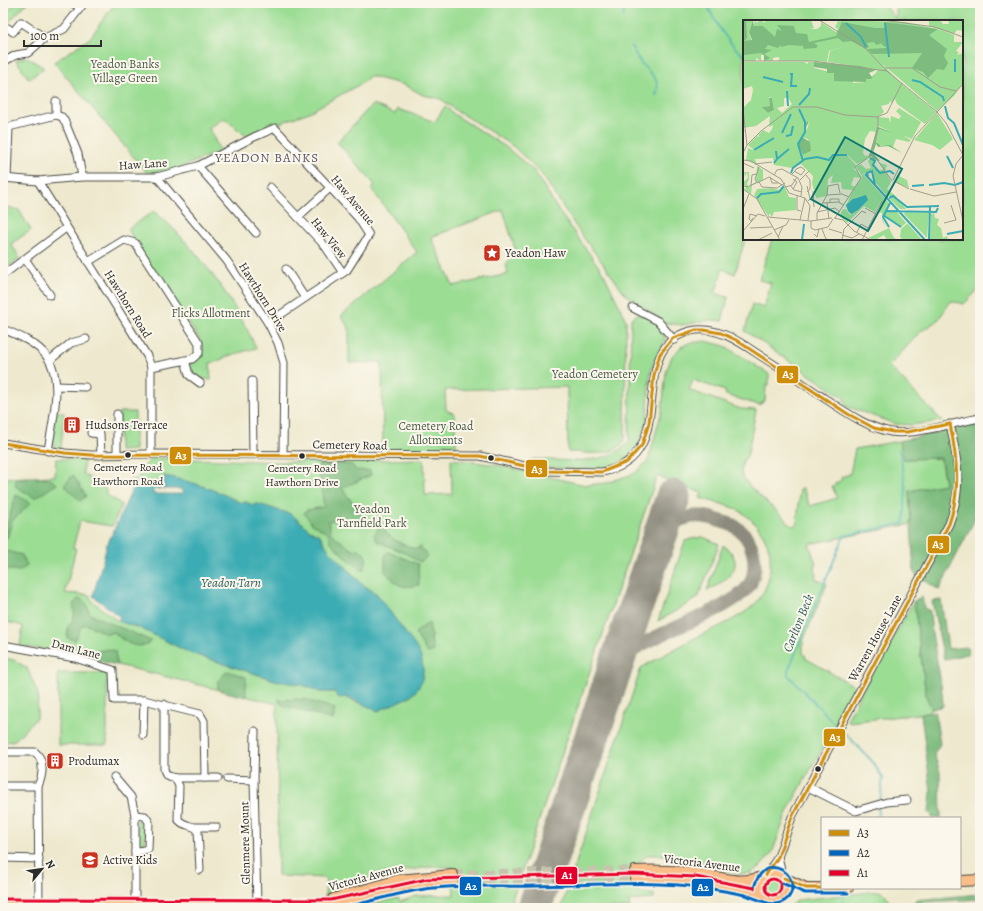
<svg xmlns="http://www.w3.org/2000/svg" width="983" height="911" font-family="Alegreya,serif">
<style>
.green{fill:#9cdd94;stroke:#648460;fill-rule:evenodd}
.forest{fill:#7dbc7e;stroke:#547454}
.water{fill:#3aacb3;stroke:#326c6f}
.lines{fill:none;stroke-linecap:round;stroke-linejoin:round}
.stream{stroke:#3aacb3;stroke-width:1.5}
.taxiway{stroke:#8c8a7c;stroke-width:14}
.runway{stroke:#8c8a7c;stroke-width:35}
.highway-tunnel{stroke:#c7c3ad;stroke-width:10;stroke-dasharray:10 5;stroke-linecap:butt}
.minor-casing{stroke:#484843;stroke-width:9}
.highway-casing{stroke:#484843;stroke-width:12}
.minor{stroke:#fff;stroke-width:7}
.highway{stroke:#f8bd89;stroke-width:10}
.bus-1-casing{stroke:#fbf7ec;stroke-width:6}
.bus-2-casing{stroke:#fbf7ec;stroke-width:6}
.bus-3-casing{stroke:#fbf7ec;stroke-width:6}
.bus-1{stroke:#ce8d09;stroke-width:3}
.bus-2{stroke:#0065bd;stroke-width:3}
.bus-3{stroke:#e4002b;stroke-width:3}
.bus-dot{fill:#2b2b2b;stroke:#fbf7ec;stroke-width:1.5}
.labels{text-anchor:middle;dominant-baseline:central;stroke-width:4;stroke-linejoin:round;paint-order:stroke}
.bus-label{font-size:11px;fill:#2b2b2b;stroke:#fbf7ec}
.park-label{font-size:12px;fill:#475845;stroke:#fbf7ec}
.street-label{font-size:12px;fill:#2b2b2b;stroke:#fbf7ec}
.poi-label{font-size:12px;fill:#2b2b2b;stroke:#fbf7ec;text-anchor:start}
.neighbourhood-label{font-size:13px;letter-spacing:1px;fill:#5b5769;stroke:#fbf7ec}
.water-label{font-size:13px;font-style:italic;fill:#315f61;stroke:#fbf7ec}
.inset-river{fill:none;stroke:#3aacb3;stroke-width:2}
.inset-road{fill:none;stroke:#a09d8d;stroke-width:1}
.view{fill:#0f766e;fill-opacity:0.15;stroke:#0f766e;stroke-width:2}
.inset-edge{fill:none;stroke:#2b2b2b;stroke-width:2}
.line-badge{stroke:#fbf7ec;stroke-width:1.5}
.badge-label{font-size:11px;text-anchor:middle;font-weight:bold;fill:#fff}
</style>
<rect width="100%" height="100%" fill="#fbf7ec"/>
<filter id="ink" filterUnits="userSpaceOnUse"><feTurbulence type="fractalNoise" baseFrequency=".025" numOctaves="2"/><feDisplacementMap in="SourceGraphic" scale="8" xChannelSelector="R" yChannelSelector="G"/><feConvolveMatrix kernelMatrix="1 2 1 2 8 2 1 2 1" color-interpolation-filters="sRGB"/></filter>
<filter id="wash" filterUnits="userSpaceOnUse"><feTurbulence type="fractalNoise" baseFrequency=".012" numOctaves="4" result="noise"/><feDisplacementMap in="SourceGraphic" scale="16" xChannelSelector="R" yChannelSelector="G"/><feGaussianBlur stdDeviation="0.9" result="paint"/><feColorMatrix in="noise" values="0 0 0 0 0 0 0 0 0 0 0 0 0 0 0 0 0 1.4 0 .05"/><feComposite in="paint" operator="in"/></filter>
<g filter="url(#wash)">
<rect width="100%" height="100%" fill="#eee9ce"/>
<g class="green">
<polygon points="15,3 27,3 3,28 3,17"/>
<polygon points="115,3 883,3 896,19 896,3 980,3 980,288 964,304 951,301 938,320 920,332 889,366 942,421 911,425 895,424 846,406 844,398 745,331 752,304 764,308 771,283 759,280 772,239 962,239 962,21 744,21 744,239 745,239 735,274 723,269 715,293 728,297 722,321 710,320 683,325 666,323 626,295 578,230 543,176 514,147 469,118 459,113 441,99 423,95 405,85 369,76 364,82 309,112 246,136 224,118 209,128 220,151 177,169 147,173 54,62 90,38"/>
<polygon points="27,57 44,68 29,79 16,60"/>
<path d="M373,104L395,114L398,109L435,122L445,106L455,115L506,147L535,172L558,210L604,274L626,320L625,439C616,459 586,452 568,452L567,387L445,390L446,410L455,414L456,452H383L382,362L349,363V328L341,316L417,252L371,188L375,185L337,142ZM503,210L516,252L506,264L508,274L453,286L431,237Z"/>
<polygon points="3,206 19,210 31,230 11,244 20,258 4,270"/>
<path d="M154,211C195,246 234,299 256,348L228,356L216,362L210,363L211,380L198,378L191,374L190,363L203,354L201,341L131,241L132,236L128,229Z"/>
<path d="M637,314C650,313 664,328 665,340C661,351 654,360 651,371C647,388 650,406 646,423C637,464 614,470 576,469C560,468 546,468 530,465L529,461L533,459C561,460 611,467 629,441L631,319Z"/>
<path d="M706,341L725,346L769,374V386H766L765,401L759,405L726,395L725,391L693,380L689,390L741,409L756,410L748,453L746,458L743,460L741,474C753,494 776,508 792,526L797,525L800,488H803L810,506L837,498L832,486L836,485L835,483L842,480L841,477L850,474L855,449L899,441L904,459L940,458L945,484L909,491L911,524L809,544L815,561L816,579L827,584L803,641V654L806,656L805,658L854,686V691L788,810L772,853L760,867L751,873L740,874L682,862L664,855H647L635,866L636,888L640,893L654,894V899L629,901L630,908H561L641,668C660,657 678,647 697,637C715,628 748,615 759,599C769,585 771,572 770,556C769,538 753,518 738,510C726,504 712,502 700,498L702,493L657,476L509,908H352L398,898L400,902L416,896L454,895L452,867H430L380,874L325,896L326,878L278,876L277,704L77,655L20,646L23,626L3,621V506L6,497L3,492V478L55,476L56,459H84L83,474L106,489V494L122,505L112,526L80,521L73,548H76L65,593L89,595L92,601L118,621L142,629L190,653L278,681L303,685L320,692H335L357,703L393,615L388,611L377,594L362,584L328,549L320,535L258,504L252,505L246,502L241,503C217,490 191,481 164,476L163,480L160,482L141,485L136,481L133,485L129,483L132,479L136,481L149,460L157,458L284,462L424,459L425,495L452,494L451,459L497,465L585,485L607,483L635,473L648,461L662,410L666,372L672,356L681,347L689,343Z"/>
<polygon points="55,412 64,412 61,449 56,448 52,443"/>
<polygon points="119,412 135,412 135,450 119,451"/>
<polygon points="703,537 719,544 698,598 658,621 685,541 695,538"/>
<path d="M723,545C750,565 726,581 707,591Z"/>
<polygon points="914,601 926,696 932,709 927,713 848,722 847,720 872,672 879,665 879,662"/>
<polygon points="3,658 14,660 27,668 38,694 37,717 15,740 3,743"/>
<rect x="58" y="673" width="49" height="72"/>
<polygon points="141,818 146,820 145,848 138,848 137,820"/>
<path d="M772,877L783,881V892L775,897L768,895C763,886 764,884 772,877Z"/>
<polygon points="879,891 886,895 891,908 787,908 798,900"/>
</g>
<g class="forest">
<polygon points="980,423 980,449 977,450 980,465 980,509 939,590 914,573 909,491 945,484 941,458 904,459 899,441"/>
<path d="M346,464L352,465L356,470L370,471L371,475L342,488L362,516L359,524C350,526 341,518 328,521L331,533L352,550L359,549C369,556 367,561 363,571L342,554L331,542L328,533L312,524L304,513L307,510L324,507L318,465Z"/>
<polygon points="73,475 86,496 80,501 64,485"/>
<polygon points="48,478 57,484 35,498 15,486 16,479"/>
<polygon points="16,495 31,503 13,520 7,538 3,537"/>
<path d="M382,524H383C385,539 403,544 415,549L421,547L420,549L426,552L427,557L420,562L407,554L377,541L374,535Z"/>
<polygon points="3,550 22,555 27,566 20,571 3,569"/>
<path d="M388,552L418,564L419,585C400,589 398,585 385,572V555Z"/>
<path d="M922,597L924,608L930,611C931,643 942,674 943,706L932,709L926,696L914,601Z"/>
<path d="M79,598L86,603L90,614L151,641C139,652 123,642 114,632L107,634L86,624L81,627L75,640L67,638L68,626C75,620 75,614 73,604Z"/>
<polygon points="941,600 948,649 967,647 968,654 944,659 932,601"/>
<polygon points="429,622 433,651 427,653 415,633"/>
<polygon points="108,649 115,651 117,665 83,657 84,654"/>
<polygon points="227,671 246,677 246,697 218,690 218,680"/>
<polygon points="304,699 335,709 333,720 282,705 278,700"/>
<polygon points="935,712 940,744 934,754 940,772 941,818 932,818 932,814 929,813 931,792 921,714"/>
<polygon points="980,894 980,899 915,903 915,900"/>
</g>
<path class="water" d="M164,476C191,481 217,490 241,503L246,502L252,505L258,504L291,514L311,531L320,535L328,549L362,584L377,594L416,647C426,663 427,685 409,697C399,702 388,706 378,711L347,697L338,698L335,692H320L303,685L278,681L190,653L142,629L118,621L120,617L93,596L106,549L105,545H107L132,490L145,483L160,482V489H153V494H182V489H163Z"/>
<g class="lines">
<g class="stream">
<path d="M702,3L707,5C716,24 727,42 744,56"/>
<polyline points="623,16 626,3"/>
<path d="M631,46C634,51 637,58 641,63C650,74 662,79 656,95"/>
<polyline points="837,726 788,675 788,671 844,536 904,523 906,488 899,450"/>
<polyline points="842,730 871,760 883,778 880,802"/>
<polyline points="877,818 879,808"/>
<polyline points="841,908 845,892"/>
</g>
<path class="taxiway" d="M610,683C616,671 622,660 632,651C657,631 740,608 751,582C759,563 753,537 734,526C729,523 722,522 717,520C703,515 690,514 676,522C666,528 662,537 656,547"/>
<polyline class="runway" points="534,908 673,497"/>
</g>
</g>
<g filter="url(#ink)">
<g class="lines">
<g class="highway-tunnel">
<polyline points="453,875 635,871"/>
<polyline points="453,883 635,879"/>
</g>
<defs>
<g id="minor">
<polyline points="73,3 80,8"/>
<polyline points="8,28 13,32 21,22 45,38"/>
<polyline points="3,62 16,55 28,53 45,38 64,29 84,3"/>
<polyline points="56,115 56,101"/>
<polyline points="198,166 256,233"/>
<polyline points="157,177 227,261 268,323 278,343 284,363 283,454"/>
<polyline points="3,178 38,181 82,177 157,177 198,166 254,137 275,128 358,218 369,235 347,270 268,323"/>
<polyline points="7,178 9,127 56,115 62,117 65,122 78,154 82,177"/>
<polyline points="38,181 147,356 151,367 151,454"/>
<polyline points="270,187 325,246 343,273"/>
<polyline points="298,217 330,188"/>
<polyline points="25,259 50,295"/>
<polyline points="88,262 124,240 135,243 199,343 199,353 192,359 151,367"/>
<polyline points="286,269 305,298"/>
<polyline points="3,275 66,228"/>
<polyline points="633,308 658,321 674,340"/>
<path d="M3,329C17,335 32,341 43,352C66,375 52,422 48,451"/>
<polyline points="50,360 71,343 86,339"/>
<polyline points="185,360 189,375 200,383"/>
<polyline points="252,381 253,454"/>
<polyline points="56,386 85,387"/>
<polyline points="91,433 100,434 101,455"/>
<path d="M3,443L65,453L91,455L148,454L480,456L547,471L602,472C687,457 618,342 696,330C721,327 744,345 764,358C784,371 804,384 824,398C846,412 866,427 891,432C913,436 957,422 980,418"/>
<polyline points="117,454 117,414"/>
<polyline points="3,645 75,658 113,670 114,700 144,700 200,714 204,721 205,778"/>
<polyline points="164,704 164,769 166,775 175,778 218,778"/>
<polyline points="255,731 254,780 257,905"/>
<polyline points="143,735 144,700"/>
<path d="M3,752H35C45,760 43,775 38,786"/>
<polyline points="114,777 131,797 135,815 135,905"/>
<path d="M175,778L179,786L178,819C183,827 193,824 198,830L200,870"/>
<polyline points="227,779 254,780"/>
<polyline points="3,786 38,786 39,905"/>
<polyline points="808,787 856,811 887,802 907,800"/>
<polyline points="195,827 216,827"/>
<polyline points="135,852 148,849 149,822 145,816 135,815"/>
<polyline points="778,857 783,877"/>
<polyline points="3,858 39,859"/>
<path d="M766,875L778,857L792,817L808,787L949,524C963,488 958,461 950,424"/>
</g>
<g id="highway">
<path d="M635,871C656,870 677,871 698,874C726,877 736,886 765,876"/>
<polyline points="784,878 806,888 848,888"/>
<path d="M635,879C672,878 706,882 742,890C751,892 766,901 773,901C778,902 783,898 786,894C791,883 783,874 772,873L762,879L759,889L764,898"/>
<polyline points="960,881 980,880"/>
<polyline points="333,899 398,880 453,875"/>
<polyline points="3,904 332,905 357,900 407,886 453,883"/>
</g>
</defs>
<use href="#minor" class="minor-casing"/>
<use href="#highway" class="highway-casing"/>
<use href="#minor" class="minor"/>
<use href="#highway" class="highway"/>
<defs>
<g id="bus-1">
<polyline points="3,443 65,453 91,455 480,456 547,471 602,472 627,462 642,445 649,423 654,375 660,354 673,338 696,330 704,330 721,333 736,340 848,414 874,428 893,432 907,432 950,424"/>
<path d="M766,875L778,857L792,817L949,524C961,490 957,459 950,424"/>
<polyline points="784,878 806,888 848,888"/>
</g>
<g id="bus-2">
<polyline points="782,883 805,893 848,893"/>
<path d="M342,908C370,902 397,893 425,889C460,884 501,887 537,886C593,885 650,880 706,888C719,890 732,892 745,895C760,899 775,911 788,898C791,894 793,890 792,884C791,878 787,873 782,870C767,862 757,875 754,888"/>
</g>
<g id="bus-3">
<circle cx="773" cy="887" r="8"/>
<polyline points="3,899 331,900 427,879 634,874 696,877 754,888"/>
</g>
</defs>
<use href="#bus-1" class="bus-1-casing"/>
<use href="#bus-2" class="bus-2-casing"/>
<use href="#bus-3" class="bus-3-casing"/>
<use href="#bus-1" class="bus-1"/>
<use href="#bus-2" class="bus-2"/>
<use href="#bus-3" class="bus-3"/>
</g>
</g>
<defs>
<symbol id="sight-square" viewBox="-11 -11 22 22"><rect x="-9" y="-9" width="18" height="18" rx="4" fill="#c8321e" stroke="#fbf7ec"/><path d="M0-6L1.8-2.2L6-1.7L2.9 1.2L3.7 5.4L0 3.3L-3.7 5.4L-2.9 1.2L-6-1.7L-1.8-2.2Z" fill="#fff"/></symbol>
<symbol id="building-square" viewBox="-11 -11 22 22"><rect x="-9" y="-9" width="18" height="18" rx="4" fill="#c8321e" stroke="#fbf7ec"/><path d="M-4-6H4V6H1V3H-1V6H-4ZM-2.5-4.3h1.7v1.8h-1.7ZM.8-4.3h1.7v1.8H.8ZM-2.5-1h1.7V.8h-1.7ZM.8-1h1.7V.8H.8Z" fill="#fff"/></symbol>
<symbol id="school-square" viewBox="-11 -11 22 22"><rect x="-9" y="-9" width="18" height="18" rx="4" fill="#c8321e" stroke="#fbf7ec"/><path d="M0-5L7-2L0 1L-7-2ZM-4 1L0 2.5L4 1V4Q0 6-4 4Z" fill="#fff"/></symbol>
</defs>
<g fill-rule="evenodd">
<use href="#sight-square" x="482" y="243" width="20" height="20"/>
<use href="#building-square" x="62" y="415" width="20" height="20"/>
<use href="#building-square" x="45" y="751" width="20" height="20"/>
<use href="#school-square" x="80" y="850" width="20" height="20"/>
</g>
<g class="bus-dot">
<circle cx="128" cy="455" r="3.5"/>
<circle cx="302" cy="456" r="3.5"/>
<circle cx="491" cy="458" r="3.5"/>
<circle cx="818" cy="769" r="3.5"/>
</g>
<g class="labels">
<g class="bus-label">
<text x="128" y="467">Cemetery Road<tspan x="128" dy="14">Hawthorn Road</tspan></text>
<text x="302" y="468">Cemetery Road<tspan x="302" dy="14">Hawthorn Drive</tspan></text>
</g>
<g class="park-label">
<text x="125" y="64">Yeadon Banks<tspan x="125" dy="14">Village Green</tspan></text>
<text x="211" y="313">Flicks Allotment</text>
<text x="595" y="374">Yeadon Cemetery</text>
<text x="436" y="426">Cemetery Road<tspan x="436" dy="14">Allotments</tspan></text>
<text x="372" y="509">Yeadon<tspan x="372" dy="14">Tarnfield Park</tspan></text>
</g>
<g class="street-label">
<text transform="translate(143 164) rotate(-4)">Haw Lane</text>
<text transform="translate(353 200) rotate(50)">Haw Avenue</text>
<text transform="translate(329 238) rotate(51)">Haw View</text>
<text transform="translate(263 297) rotate(58)">Hawthorn Drive</text>
<text transform="translate(128 304) rotate(58)">Hawthorn Road</text>
<text transform="translate(350 445) rotate(1)">Cemetery Road</text>
<text transform="translate(875 638) rotate(-61)">Warren House Lane</text>
<text transform="translate(76 649) rotate(14)">Dam Lane</text>
<text transform="translate(245 843) rotate(-91)">Glenmere Mount</text>
<text transform="translate(702 863) rotate(7)">Victoria Avenue</text>
<text transform="translate(366 877) rotate(-15)">Victoria Avenue</text>
</g>
<g class="poi-label">
<text x="505" y="253">Yeadon Haw</text>
<text x="85" y="425">Hudsons Terrace</text>
<text x="68" y="761">Produmax</text>
<text x="103" y="860">Active Kids</text>
</g>
<g class="neighbourhood-label">
<text x="267" y="157">YEADON BANKS</text>
</g>
<g class="water-label">
<text x="231" y="582">Yeadon Tarn</text>
<text transform="translate(798 623) rotate(-68)">Carlton Beck</text>
</g>
</g>
<g transform="translate(743 20)">
<rect width="220" height="220" fill="#eee9ce"/>
<path d="M0,0H10L6,12L9,23L17,22V16L25,12L20,6H11L12,0L14,3L17,0L23,3L21,0H68L71,8L67,9H74L78,6V2L93,12L95,9L92,7L95,1L98,2L95,0L162,2L198,10L211,15V22H220L213,31L216,32L214,35L220,33V63L211,76L194,91L137,42L159,64L152,76L159,64L193,92L182,104L154,84L152,79L149,83L147,81L146,84L138,86L141,92L135,97L146,98L147,103L148,96L156,99L158,96L153,91L156,88L178,102L169,119L159,115L168,120L166,122L153,119L150,127L135,125L133,122L136,109L147,111L135,106L133,112L127,111L122,119L120,133L122,136L127,135L122,140L114,144L100,131L113,145L111,149L118,156L115,162L117,158L111,157L108,165L112,167L118,159L119,156L113,147L118,144L123,149L128,148L125,141L129,136L132,140L130,147L136,151L141,149L137,143L144,145L142,151L148,162L144,169L154,177L144,176L132,162L130,150L120,154L146,183L139,198L142,205L148,208L145,207L143,206L141,204L139,200V193L135,192L138,181L132,192L121,186L104,203L97,196L99,190L103,189L107,195L124,181L121,176L112,178L102,188L110,170L99,169L98,162L88,163L90,155L85,159L84,176L73,178L69,163L70,156L58,144L49,148L31,145L30,138L12,139L14,145L3,140L5,128L12,131L5,125L14,116L17,117L15,115L20,110L26,113L29,109L30,105L26,107L27,96L13,106L0,108L2,111L0,112V88L8,80L10,70L9,66L0,69V42H61L65,44V42H71V48L91,53V61H110V63L123,62L122,59H128L135,50L142,51L85,42L87,31L108,24L86,31L84,42L72,41H35L37,38L34,37L30,38V41H21V35H18V41L13,38V41H0ZM26,77L29,78L31,90L25,93L20,87L27,86ZM41,78H45L49,84L39,93L34,88L41,86ZM66,101L65,107L59,117L65,119L68,131L60,135L55,124L61,113V103ZM186,0H197L200,4H206L205,0H220V11L214,10L211,14L186,6ZM194,93L210,119L197,130L189,125L171,120ZM14,146L20,150V160L9,165L8,174L0,168L3,169L0,162L5,158L4,152L2,157L1,152H6V159L4,164L7,169L6,166L13,162ZM154,155L164,160L166,168L152,162ZM41,165L46,177L53,178V190L31,192L29,197L26,193V197L11,175L14,169L30,168L36,170ZM149,176L155,179L163,189H157L147,179ZM142,192H154L163,203L158,207L141,196ZM162,192L186,193L184,218L161,194ZM191,193L192,198L196,199L194,205L198,208L200,218L204,216L205,220H187L188,194ZM164,204H165L179,220H160L157,217L158,209ZM146,208L151,218L157,220H144L141,215L132,220L125,218Z" fill="#9cdd94" fill-rule="evenodd"/>
<path d="M3,0L4,18L1,21L9,20L6,12L10,0L11,6H20L32,17L34,9L39,11L34,5L51,6L50,3L53,13L64,14L66,22L93,16L99,2L132,8H142L141,2L195,9L186,15L204,29L201,36L205,43L201,50L194,49L185,58L180,52L169,48L179,33L129,34L124,29L144,28L138,24L142,22L133,25L131,22L124,23L126,27L123,29L108,21L100,22L95,18L71,23L75,26L73,28L60,29H57H61L60,26L46,25L38,27V25L35,28L25,25L22,29L29,30L21,34L27,38L21,41V35L18,33L0,35V2ZM71,42L117,46L133,50L126,53L129,57L132,54L131,56L128,59H123V62L91,61V53H84V49L71,47ZM26,78H29L31,90L25,93L19,87L27,86ZM66,101L59,117L67,122L68,131L60,135L55,124L61,112V103ZM119,107H135L146,111L148,112L136,109L133,122L138,126L147,125L159,133L145,126L135,127L133,124L130,133L137,141L130,139L129,136L126,138L134,107Z" fill="#7dbc7e"/>
<path d="M123,175L125,180L115,190L108,194L105,191L103,185L110,179Z" fill="#3aacb3"/>
<path class="inset-river" d="M103,3L118,17L123,27M142,3L146,37M212,39V52M47,54H49L48,66H54M20,57L40,62M169,60L177,62L200,77L201,81M44,71L45,86M56,85L66,74L67,68M202,86L205,98L211,103L220,125M56,89L62,102V112L55,124L60,141M39,113L48,94M43,116L48,115L50,106M11,130L31,118M204,136L210,148M127,138L132,141L130,145L137,153L147,151L151,154M34,139L46,129M31,143L34,139L33,131M48,153L50,148L62,139L74,137L86,140L90,135H104M122,154L182,220M125,157L124,153L129,151L132,165M186,165L201,163L212,165L220,162M169,166L181,165M14,178L18,174L36,172L41,166M146,178L150,176L164,187L196,186M142,191L193,192L195,188M140,195L158,207M146,207L140,197L147,183M204,214L220,211M59,220L61,204M186,220L187,187"/>
<path class="inset-road" d="M76,0L122,28L145,52L194,92L203,103L220,135M139,0L192,7L220,17M0,41H70L144,51M142,48H169L197,67L213,71M0,89L4,125M0,133L4,125L18,111L50,87H74L102,95L134,97L144,93L159,63M127,134L133,138L149,161M220,135L213,144L210,156L220,201M0,140L8,141L38,159L46,173L62,178L67,186L65,200M0,143L11,148M12,144L29,142M49,154L53,150V149L58,147L62,150L58,155L51,151M31,155L34,150L39,149L55,158L59,167L58,176M63,155L67,160V169L64,172M27,157L29,163H35M57,160L66,151M150,160L172,116L220,64M151,161L166,169M16,162L19,167L34,168L42,163M14,163L26,157L39,165M14,163L12,159L16,147M8,165L9,155L13,154M47,165L51,170L59,172M1,166L4,167L13,163M64,166L67,179L65,181M43,167L49,165L54,157M0,169L14,179L37,220M50,169L54,162L50,159M167,169L191,176L213,172M70,171L71,187M54,175V190L58,191M84,175L99,174L106,177M80,183L95,182L101,185M84,183L86,199M87,183V179H96V182M122,188L133,194M0,189L6,174M74,192L92,188L97,192M25,197L68,201M10,198L8,201L6,199L7,194L14,196M91,198L100,200L111,211L128,220M92,198L118,158L112,147L126,137L135,108V97M57,200L62,178M74,200V193L84,175L85,166L95,164L97,173M68,201V208L72,210L85,207L90,199M68,201L89,198M201,203L213,200L208,185M105,205L119,191L123,193M7,208L29,207M79,209L83,219L88,220M86,209L99,213M31,210L43,205L46,200M0,211L15,194L22,196M114,212L118,204L125,208M71,214L74,217L76,209M99,215L109,218L116,214M35,217L40,206M15,220L29,213M99,220L101,209L105,205M119,220L139,181"/>
<path class="view" d="M102,117L159,149L125,211L68,179Z"/>
<rect width="220" height="220" class="inset-edge"/>
</g>
<g class="line-badge">
<rect x="776" y="365" width="23" height="19" rx="4" fill="#ce8d09"/>
<rect x="169" y="446" width="23" height="19" rx="4" fill="#ce8d09"/>
<rect x="525" y="459" width="23" height="19" rx="4" fill="#ce8d09"/>
<rect x="927" y="535" width="23" height="19" rx="4" fill="#ce8d09"/>
<rect x="823" y="728" width="23" height="19" rx="4" fill="#ce8d09"/>
<rect x="555" y="866" width="23" height="19" rx="4" fill="#e4002b"/>
<rect x="459" y="876" width="23" height="20" rx="4" fill="#0065bd"/>
<rect x="691" y="878" width="23" height="19" rx="4" fill="#0065bd"/>
</g>
<g class="badge-label">
<text x="788" y="378">A3</text>
<text x="181" y="459">A3</text>
<text x="537" y="473">A3</text>
<text x="938" y="548">A3</text>
<text x="835" y="741">A3</text>
<text x="567" y="879">A1</text>
<text x="471" y="890">A2</text>
<text x="703" y="891">A2</text>
</g>
<rect width="983" height="911" fill="none" stroke="#fbf7ec" stroke-width="16"/>
<rect x="821" y="817" width="140" height="72" fill="#fbf7ec" stroke="#a8a59f"/>
<rect x="829" y="830" width="20" height="6" fill="#ce8d09" stroke="#a8a59f"/>
<text x="857" y="837" font-size="12" fill="#2b2b2b">A3</text>
<rect x="829" y="850" width="20" height="6" fill="#0065bd" stroke="#a8a59f"/>
<text x="857" y="857" font-size="12" fill="#2b2b2b">A2</text>
<rect x="829" y="870" width="20" height="6" fill="#e4002b" stroke="#a8a59f"/>
<text x="857" y="877" font-size="12" fill="#2b2b2b">A1</text>
<g transform="translate(42 869) rotate(61)" stroke="#fbf7ec" stroke-width="3" paint-order="stroke">
<path d="M0-3L7 15L0 10L-7 15Z" fill="#2b2b2b"/>
<text y="-6" font-size="11" font-weight="bold" text-anchor="middle" fill="#2b2b2b">N</text>
</g>
<path d="M24 40v6h77v-6" fill="none" stroke="#2b2b2b" stroke-width="2"/>
<text x="30" y="40" font-size="12" fill="#2b2b2b" stroke="#fbf7ec" stroke-width="3" paint-order="stroke">100 m</text>
</svg>
